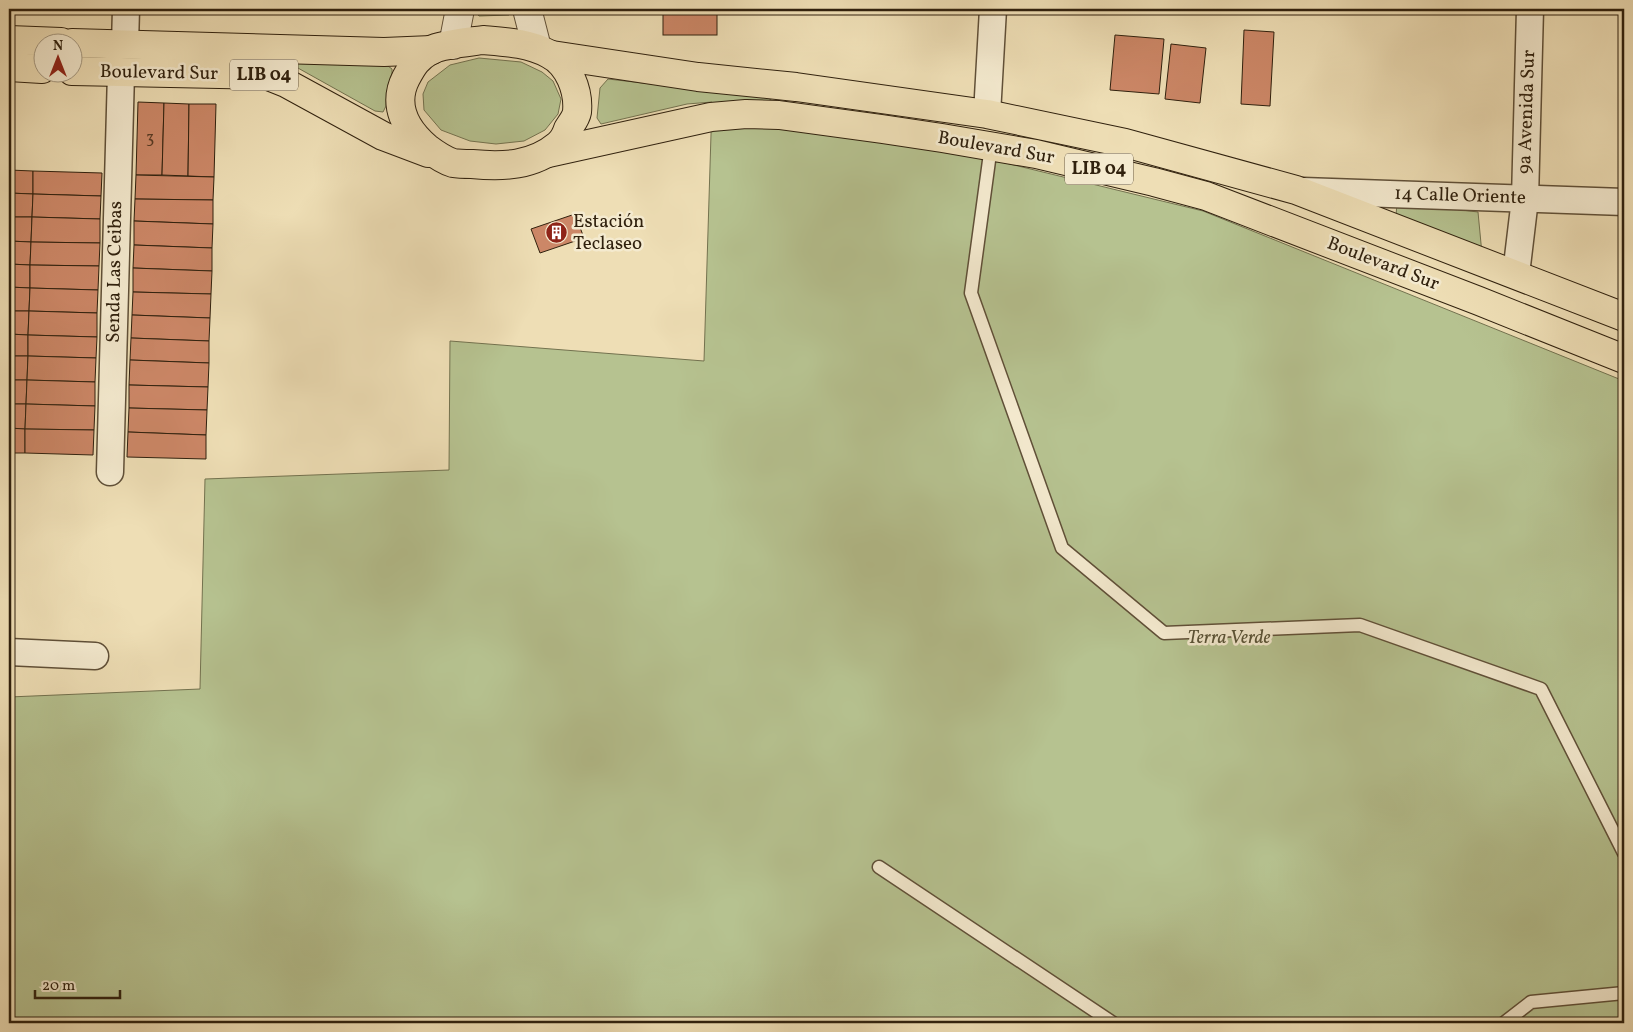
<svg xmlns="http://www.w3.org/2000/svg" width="1633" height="1032" font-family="Vollkorn,serif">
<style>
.green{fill:#b6c290;stroke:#73724f}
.building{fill:#cc8767;stroke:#30210e}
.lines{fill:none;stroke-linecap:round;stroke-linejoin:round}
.service-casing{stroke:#605038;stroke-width:15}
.minor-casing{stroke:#605038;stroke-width:29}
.tertiary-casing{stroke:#605038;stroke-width:30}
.trunk-casing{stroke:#30210e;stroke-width:30}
.service{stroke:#f4eacf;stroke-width:12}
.minor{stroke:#f4eacf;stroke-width:26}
.tertiary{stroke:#f4eacf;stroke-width:28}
.trunk{stroke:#eedeb5;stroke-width:28}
.labels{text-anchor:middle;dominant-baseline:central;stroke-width:5;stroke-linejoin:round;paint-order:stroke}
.number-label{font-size:16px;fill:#573a24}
.shield{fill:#f4eacf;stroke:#6b5d48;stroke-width:1}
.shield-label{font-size:18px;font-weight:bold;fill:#30210e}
.street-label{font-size:19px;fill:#30210e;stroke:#f4eacf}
.poi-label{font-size:19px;fill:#30210e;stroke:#f4eacf;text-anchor:start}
.park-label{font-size:19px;font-style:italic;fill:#585135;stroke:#f4eacf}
</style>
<rect width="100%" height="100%" fill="#eedeb5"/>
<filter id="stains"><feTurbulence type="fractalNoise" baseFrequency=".004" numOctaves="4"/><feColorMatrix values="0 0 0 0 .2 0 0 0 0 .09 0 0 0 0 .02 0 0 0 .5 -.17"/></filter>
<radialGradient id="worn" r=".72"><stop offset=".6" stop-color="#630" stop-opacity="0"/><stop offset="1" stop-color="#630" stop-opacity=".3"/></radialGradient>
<g class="green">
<polygon points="473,9 514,9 509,15 479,16"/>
<polygon points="280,58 351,64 388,66 392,69 392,73 387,91 386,106 383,112 375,111"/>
<polygon points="479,58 521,62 542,72 553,81 561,99 558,114 545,130 524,141 496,144 470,141 441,130 424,110 423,94 428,82 450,65"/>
<polygon points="608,79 773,98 766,102 755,102 1203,211 1624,381 1624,1023 9,1023 9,697 200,689 205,479 449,470 450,341 704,361 712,102 687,104 601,124 597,118 600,88"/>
<polygon points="1397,202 1478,212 1482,254 1396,216"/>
</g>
<g class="building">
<rect x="663" y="9" width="54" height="26"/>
<polygon points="1244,30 1274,32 1270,106 1241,104"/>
<polygon points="1115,35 1164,39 1159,94 1110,90"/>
<polygon points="1171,44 1206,48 1200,103 1165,99"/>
<polygon points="138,102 164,103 162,175 136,175"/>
<polygon points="164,103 189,104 188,176 162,175"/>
<polygon points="189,104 216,104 214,177 188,176"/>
<polygon points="9,170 33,171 33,194 9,193"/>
<polygon points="33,171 102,173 101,196 33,194"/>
<polygon points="136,175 214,177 213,200 135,199"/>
<polygon points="9,193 33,194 32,217 9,217"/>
<polygon points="33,194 101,196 100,219 32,217"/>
<polygon points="135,199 213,200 213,224 134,221"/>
<polygon points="575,214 584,238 540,253 531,229"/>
<polygon points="9,217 32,217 31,242 9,241"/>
<polygon points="32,217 100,219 100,243 31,242"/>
<polygon points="134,221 213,224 212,248 134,245"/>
<polygon points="9,241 31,242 30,265 9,264"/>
<polygon points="31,242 100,243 99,266 30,265"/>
<polygon points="134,245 212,248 212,271 133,268"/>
<polygon points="9,264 30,265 30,288 9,287"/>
<polygon points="30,265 99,266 98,290 30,288"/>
<polygon points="133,268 212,271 211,294 133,292"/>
<polygon points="9,287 30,288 29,311 9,311"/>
<polygon points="30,288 98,290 97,313 29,311"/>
<polygon points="133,292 211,294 210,318 132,315"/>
<polygon points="9,311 29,311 28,335 9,334"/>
<polygon points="29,311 97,313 97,337 28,335"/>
<polygon points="132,315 210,318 209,341 131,338"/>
<polygon points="9,334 28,335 28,356 9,356"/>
<polygon points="28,335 97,337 96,358 28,356"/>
<polygon points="131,338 209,341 209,363 130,360"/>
<polygon points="9,356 28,356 27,380 9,380"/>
<polygon points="28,356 96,358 95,382 27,380"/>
<polygon points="130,360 209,363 208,387 129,385"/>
<polygon points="9,380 27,380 26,404 9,404"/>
<polygon points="27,380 95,382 95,406 26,404"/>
<polygon points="129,385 208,387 207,410 129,408"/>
<polygon points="9,404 26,404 25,429 9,428"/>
<polygon points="26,404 95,406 94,430 25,429"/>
<polygon points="129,408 207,410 206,435 128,432"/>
<polygon points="9,428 25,429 25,453 9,453"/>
<polygon points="25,429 94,430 93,455 25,453"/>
<polygon points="128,432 206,435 206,459 127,457"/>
</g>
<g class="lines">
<defs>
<g id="service">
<polyline points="991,146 971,293 1062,548 1164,633 1360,625 1541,689 1624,853"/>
<polyline points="879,867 1113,1023"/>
<polyline points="1504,1023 1531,1002 1624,993"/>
</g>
<g id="minor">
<polyline points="125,44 126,9"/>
<polyline points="987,114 993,9"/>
<polyline points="1303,191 1624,202"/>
<polyline points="1516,274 1525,199 1530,9"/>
<polyline points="110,472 121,73"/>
<polyline points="9,652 95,656"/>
</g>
<g id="tertiary">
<polyline points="527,9 537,48"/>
<polyline points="453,45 460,9"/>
</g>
<g id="trunk">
<polyline points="9,40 61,42"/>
<path d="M483,40C506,42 528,43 549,54C569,64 579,91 577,112C576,118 571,124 568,129C566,135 563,141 558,145C533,166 503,167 472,164C466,164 459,164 453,163C443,160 435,154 427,148C406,130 392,105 406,78C413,65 417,58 431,50C443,44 469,42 483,40Z"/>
<polyline points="72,43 384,52 432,50"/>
<polyline points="552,55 698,77 796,87 987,114 1125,143 1296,190 1624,317"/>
<polyline points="9,67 42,69"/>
<polyline points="72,71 266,75 286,83 383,136 428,153"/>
<polyline points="548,153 711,117 746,114 779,115 882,129 942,138 1036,154 1154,182 1206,196 1479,301 1624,359"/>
</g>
</defs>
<use href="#service" class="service-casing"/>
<use href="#minor" class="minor-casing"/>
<use href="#tertiary" class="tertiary-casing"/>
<use href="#trunk" class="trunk-casing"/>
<use href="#service" class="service"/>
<use href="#minor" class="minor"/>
<use href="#tertiary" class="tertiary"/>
<use href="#trunk" class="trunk"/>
</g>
<defs>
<symbol id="building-disc" viewBox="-11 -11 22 22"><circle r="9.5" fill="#8f2418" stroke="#f4eacf"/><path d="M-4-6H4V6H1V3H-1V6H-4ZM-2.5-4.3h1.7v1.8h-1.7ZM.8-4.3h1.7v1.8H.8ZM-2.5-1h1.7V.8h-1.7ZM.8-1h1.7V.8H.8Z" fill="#fff"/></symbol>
</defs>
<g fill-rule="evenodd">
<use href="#building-disc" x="544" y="220" width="25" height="25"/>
</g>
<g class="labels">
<g class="number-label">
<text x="150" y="139">3</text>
</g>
<g class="shield">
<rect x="230" y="59.5" width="68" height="31" rx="4"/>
<rect x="1065" y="153.5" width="68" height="31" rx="4"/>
</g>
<g class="shield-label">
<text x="264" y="75">LIB 04</text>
<text x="1099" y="169">LIB 04</text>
</g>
<g class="street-label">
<text transform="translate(159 73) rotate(1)">Boulevard Sur</text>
<text transform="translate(1527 112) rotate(-88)">9a Avenida Sur</text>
<text transform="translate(996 148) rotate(10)">Boulevard Sur</text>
<text transform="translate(1460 196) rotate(2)">14 Calle Oriente</text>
<text transform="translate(1383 264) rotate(21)">Boulevard Sur</text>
<text transform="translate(115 272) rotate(-89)">Senda Las Ceibas</text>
</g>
<g class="poi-label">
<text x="573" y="222">Estación<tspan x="573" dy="22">Teclaseo</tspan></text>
</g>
<g class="park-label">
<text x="1229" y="638">Terra Verde</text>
</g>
</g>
<rect width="1633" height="1032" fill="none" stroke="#eedeb5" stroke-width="30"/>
<rect x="10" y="10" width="1613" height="1012" fill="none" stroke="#30210e" stroke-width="2.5"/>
<rect x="15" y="15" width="1603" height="1002" fill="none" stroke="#30210e"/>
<g transform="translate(58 58)"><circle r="24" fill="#f4eacf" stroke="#a69a82"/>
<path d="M0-4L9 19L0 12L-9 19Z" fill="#8f2418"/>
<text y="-8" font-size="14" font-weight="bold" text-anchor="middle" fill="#30210e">N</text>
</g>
<path d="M35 990v8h85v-8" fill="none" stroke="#30210e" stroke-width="2.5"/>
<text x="42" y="990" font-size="15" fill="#30210e" stroke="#f4eacf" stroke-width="4" paint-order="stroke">20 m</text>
<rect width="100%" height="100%" filter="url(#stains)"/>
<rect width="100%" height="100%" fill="url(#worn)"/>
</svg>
